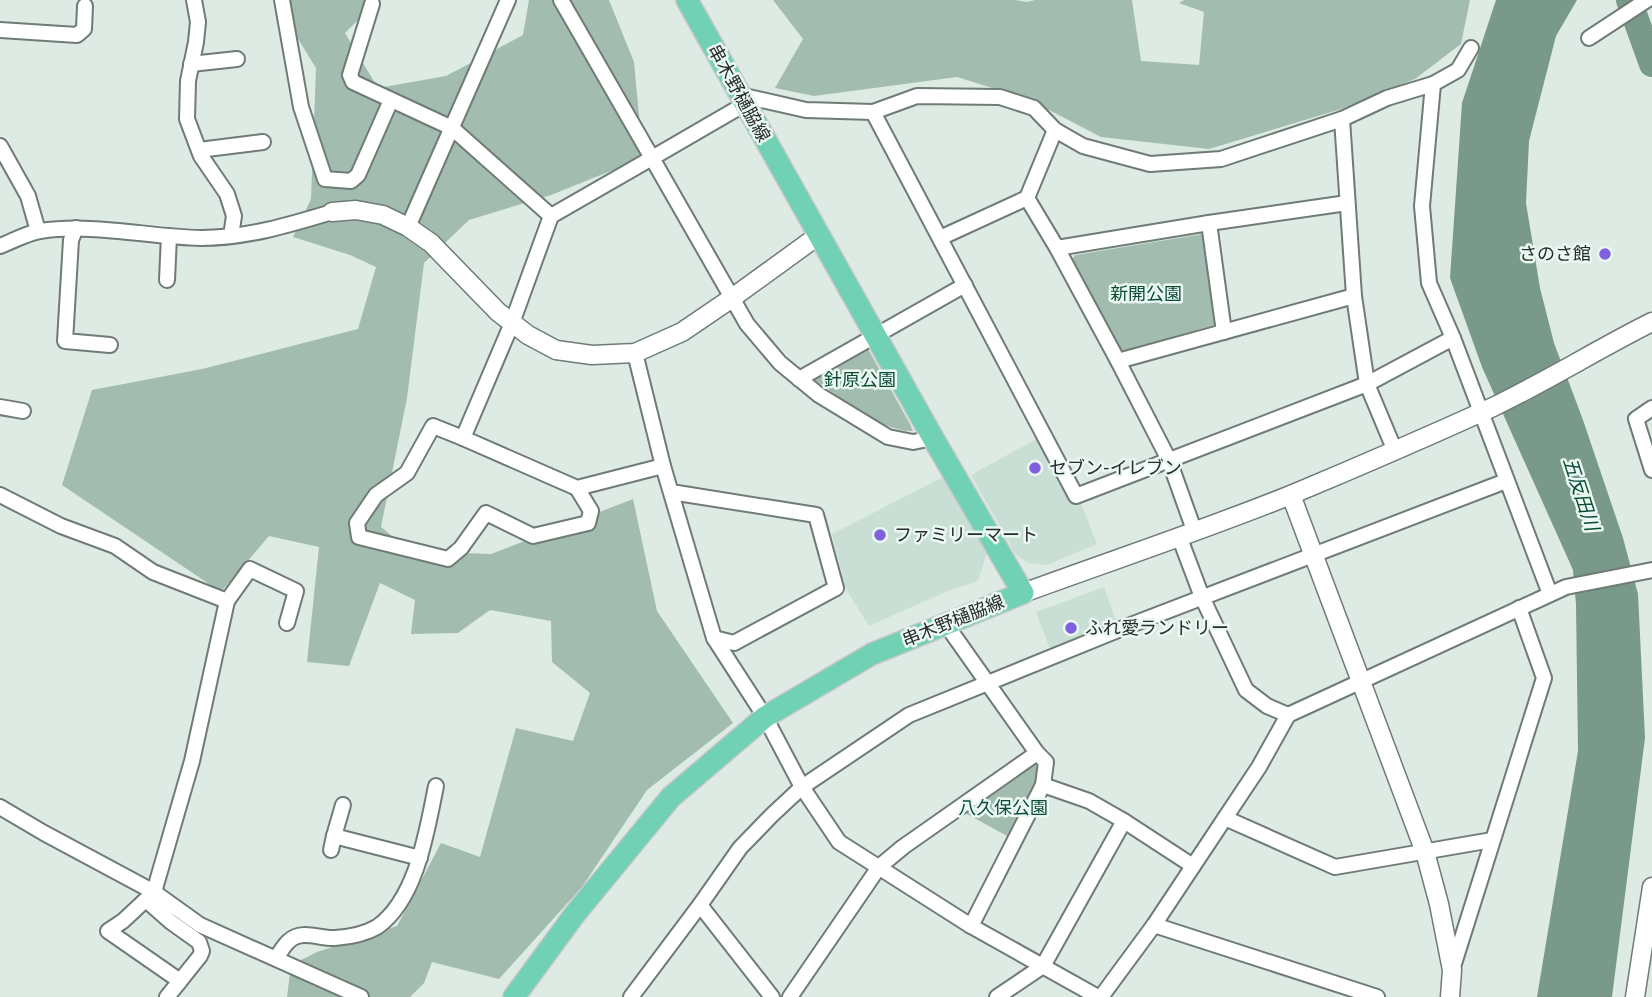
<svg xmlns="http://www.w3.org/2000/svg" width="1652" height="997" font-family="'Fira Sans Condensed','Noto Sans JP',sans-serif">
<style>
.built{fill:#c9dfd5}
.green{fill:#a2bdb0}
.water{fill:#79998a}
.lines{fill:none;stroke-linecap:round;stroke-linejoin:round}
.river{stroke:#79998a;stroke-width:26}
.minor-casing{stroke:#6f7b75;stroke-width:18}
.tertiary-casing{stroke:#6f7b75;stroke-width:21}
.primary-casing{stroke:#c7c8c7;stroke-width:24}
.minor{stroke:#fff;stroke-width:14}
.tertiary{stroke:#fff;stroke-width:18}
.primary{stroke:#71d1b5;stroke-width:21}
.poi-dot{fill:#7e62dd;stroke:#eaf8f1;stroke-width:2.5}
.labels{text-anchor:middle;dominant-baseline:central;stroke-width:5;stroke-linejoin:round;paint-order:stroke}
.street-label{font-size:18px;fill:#262b29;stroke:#eaf8f1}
.poi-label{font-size:18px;fill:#262b29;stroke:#eaf8f1;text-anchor:start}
.park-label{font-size:18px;fill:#0b4c36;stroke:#eaf8f1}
.water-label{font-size:19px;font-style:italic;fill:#0b4c36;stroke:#eaf8f1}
</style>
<rect width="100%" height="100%" fill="#ddebe4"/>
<g class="built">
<polygon points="1038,438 1073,505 1081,503 1097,544 1047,565 1029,563 1016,555 971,475"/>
<polygon points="943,477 987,552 978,581 948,591 869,626 846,589 832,534"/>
<polygon points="1104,587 1117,624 1050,649 1036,612"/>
</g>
<g class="green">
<polygon points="274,0 378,0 345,33 378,88 446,76 523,35 529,0 609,0 634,62 643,158 551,195 469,220 424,263 407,398 381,527 410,551 491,554 633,499 657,611 733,723 647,790 582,887 499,979 432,962 424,983 410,997 287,997 291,965 317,952 397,926 441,843 480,857 516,728 573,741 590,693 552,662 551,621 490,610 458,633 411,634 415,600 380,583 349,666 307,662 319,547 269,536 221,592 62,485 92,390 202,369 358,329 376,267 350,255 293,237 311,199 316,68"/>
<polygon points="773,0 1015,0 1027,2 1035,0 1132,0 1141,61 1199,65 1204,12 1179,3 1184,0 1470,0 1461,44 1415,79 1338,110 1209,149 1101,137 1028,99 957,77 814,96 775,88 803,39"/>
<polygon points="1203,234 1217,324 1125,351 1119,349 1072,260 1075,255"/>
<path d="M868,349L910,424L913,431C884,433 839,396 813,379Z"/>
<polygon points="1032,761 1039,769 1029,807 1009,837 965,813 966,807"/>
</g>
<polygon class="water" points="1496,0 1577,0 1556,36 1529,141 1526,203 1540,288 1554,343 1583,420 1623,538 1638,594 1645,738 1612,997 1537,997 1578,751 1576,604 1573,570 1482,367 1450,278 1462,103"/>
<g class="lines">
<polyline class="river" points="1629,0 1652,64"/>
<defs>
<g id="minor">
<polyline points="194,0 198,22 196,42 188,81 187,119 201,156 227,194 234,216 231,236"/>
<polyline points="282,0 301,107 325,179 351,181 358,175 391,100"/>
<polyline points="561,0 652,158 551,216 512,323 463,438 577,488 663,466"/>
<polyline points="372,4 350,75 353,82 452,128 551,216"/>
<polyline points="0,30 77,35 84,29 85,6"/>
<polyline points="1589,38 1647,0"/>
<polyline points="191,64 237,59"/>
<polyline points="1433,84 1422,206 1429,283 1453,338 1550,594"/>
<polyline points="740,95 806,110 873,112 917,96 1000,97 1034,108 1055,130 1083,146 1150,164 1221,159 1342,119 1387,98 1433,84 1458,70 1471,48"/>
<polyline points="745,104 652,158 747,324 780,363 819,395 888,437 913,442 933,438"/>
<polyline points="873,112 1076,496 1367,384 1453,338"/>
<polyline points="1342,119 1354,296 1367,384 1395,451"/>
<polyline points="0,146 28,196 38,231"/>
<polyline points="199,150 263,142"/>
<polyline points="1027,198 1057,248 1118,361 1169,460 1194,530"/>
<polyline points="1209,223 1224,332"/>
<polyline points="408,227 508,0"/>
<polyline points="76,228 71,240 65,341 110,345"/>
<polyline points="940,238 1027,198 1055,130"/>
<path d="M0,246C13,241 27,233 40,231C93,223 148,237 201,238C246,238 289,225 332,212"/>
<polyline points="1057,248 1209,223 1347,203"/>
<polyline points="167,280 169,236"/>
<polyline points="635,353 663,466 714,638 734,643 836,588 816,515 671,492"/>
<polyline points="1118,361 1354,296"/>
<polyline points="799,379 965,285"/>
<polyline points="0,407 23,411"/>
<polyline points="1652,408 1636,419 1652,470"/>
<polyline points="463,438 433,426 407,473 376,495 357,523 359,537 448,559 461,548 486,513 533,536 588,523 591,511 577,488"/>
<polyline points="0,495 61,526 115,546 153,572 227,601 192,761 154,892 123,921 108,931 180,981 200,956 202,951 199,942 171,922 146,900"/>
<polyline points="1179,536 1202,597 1246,690 1267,706 1288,715"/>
<polyline points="227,601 250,569 296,591 287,623"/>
<polyline points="945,623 1037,753 1046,762 1043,785 971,926"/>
<polyline points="714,638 765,717 802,787 839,842 971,926 1098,997"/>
<polyline points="1043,785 1089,801 1124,821 1193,866"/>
<polyline points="343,805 334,836 420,858"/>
<polyline points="0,807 44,833 154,892 200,925 361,997"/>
<polyline points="1225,818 1335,867 1492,840"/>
<polyline points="331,850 334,836"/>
<polyline points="1154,925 1377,997"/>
<path d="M276,958C280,953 284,945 289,941C302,929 320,939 335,938C349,937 365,934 377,927C417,899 427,830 436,786"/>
<polyline points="1452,970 1544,678 1519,608"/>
<polyline points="167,997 180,981"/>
<polyline points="631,997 700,905"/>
<polyline points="772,997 700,905 740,848 772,815 802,787 909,715 1128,626 1506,481"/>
<polyline points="790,997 879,867 903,847 1037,753"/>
<polyline points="997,997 1043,966 1124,821"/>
<polyline points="1101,997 1154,925 1225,818 1259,767 1288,715 1566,587 1652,570"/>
</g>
<g id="tertiary">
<polyline points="332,212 356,210 383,215 408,227 431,243 498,312 528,335 556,350 592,355 635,353 682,332 732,298 819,235"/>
<polyline points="1291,495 1425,852 1439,904 1452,970 1450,997"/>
<path d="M1023,593C1113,560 1204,530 1293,494C1360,466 1427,437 1493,407C1547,381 1598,349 1652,322"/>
<polyline points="1635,997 1652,887"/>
</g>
<polyline id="primary" points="514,997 575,914 671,797 765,717 872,654 1023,593 933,438 687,0"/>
</defs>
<use href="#minor" class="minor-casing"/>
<use href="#tertiary" class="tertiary-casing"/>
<use href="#primary" class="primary-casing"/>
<use href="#minor" class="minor"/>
<use href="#tertiary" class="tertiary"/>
<use href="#primary" class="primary"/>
</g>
<g class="poi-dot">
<circle cx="1605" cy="254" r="7"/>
<circle cx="1035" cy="468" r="7"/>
<circle cx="880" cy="535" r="7"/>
<circle cx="1071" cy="628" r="7"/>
</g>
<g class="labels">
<g class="street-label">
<text transform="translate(739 93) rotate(61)">串木野樋脇線</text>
<text transform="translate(953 621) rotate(-22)">串木野樋脇線</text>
</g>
<g class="poi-label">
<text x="1591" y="254" text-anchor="end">さのさ館</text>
<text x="1049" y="468">セブン-イレブン</text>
<text x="894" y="535">ファミリーマート</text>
<text x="1085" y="628">ふれ愛ランドリー</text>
</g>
<g class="park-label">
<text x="1146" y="294">新開公園</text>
<text x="860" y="380">針原公園</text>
<text x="1003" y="808">八久保公園</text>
</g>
<g class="water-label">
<text transform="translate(1581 494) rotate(72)">五反田川</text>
</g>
</g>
</svg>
